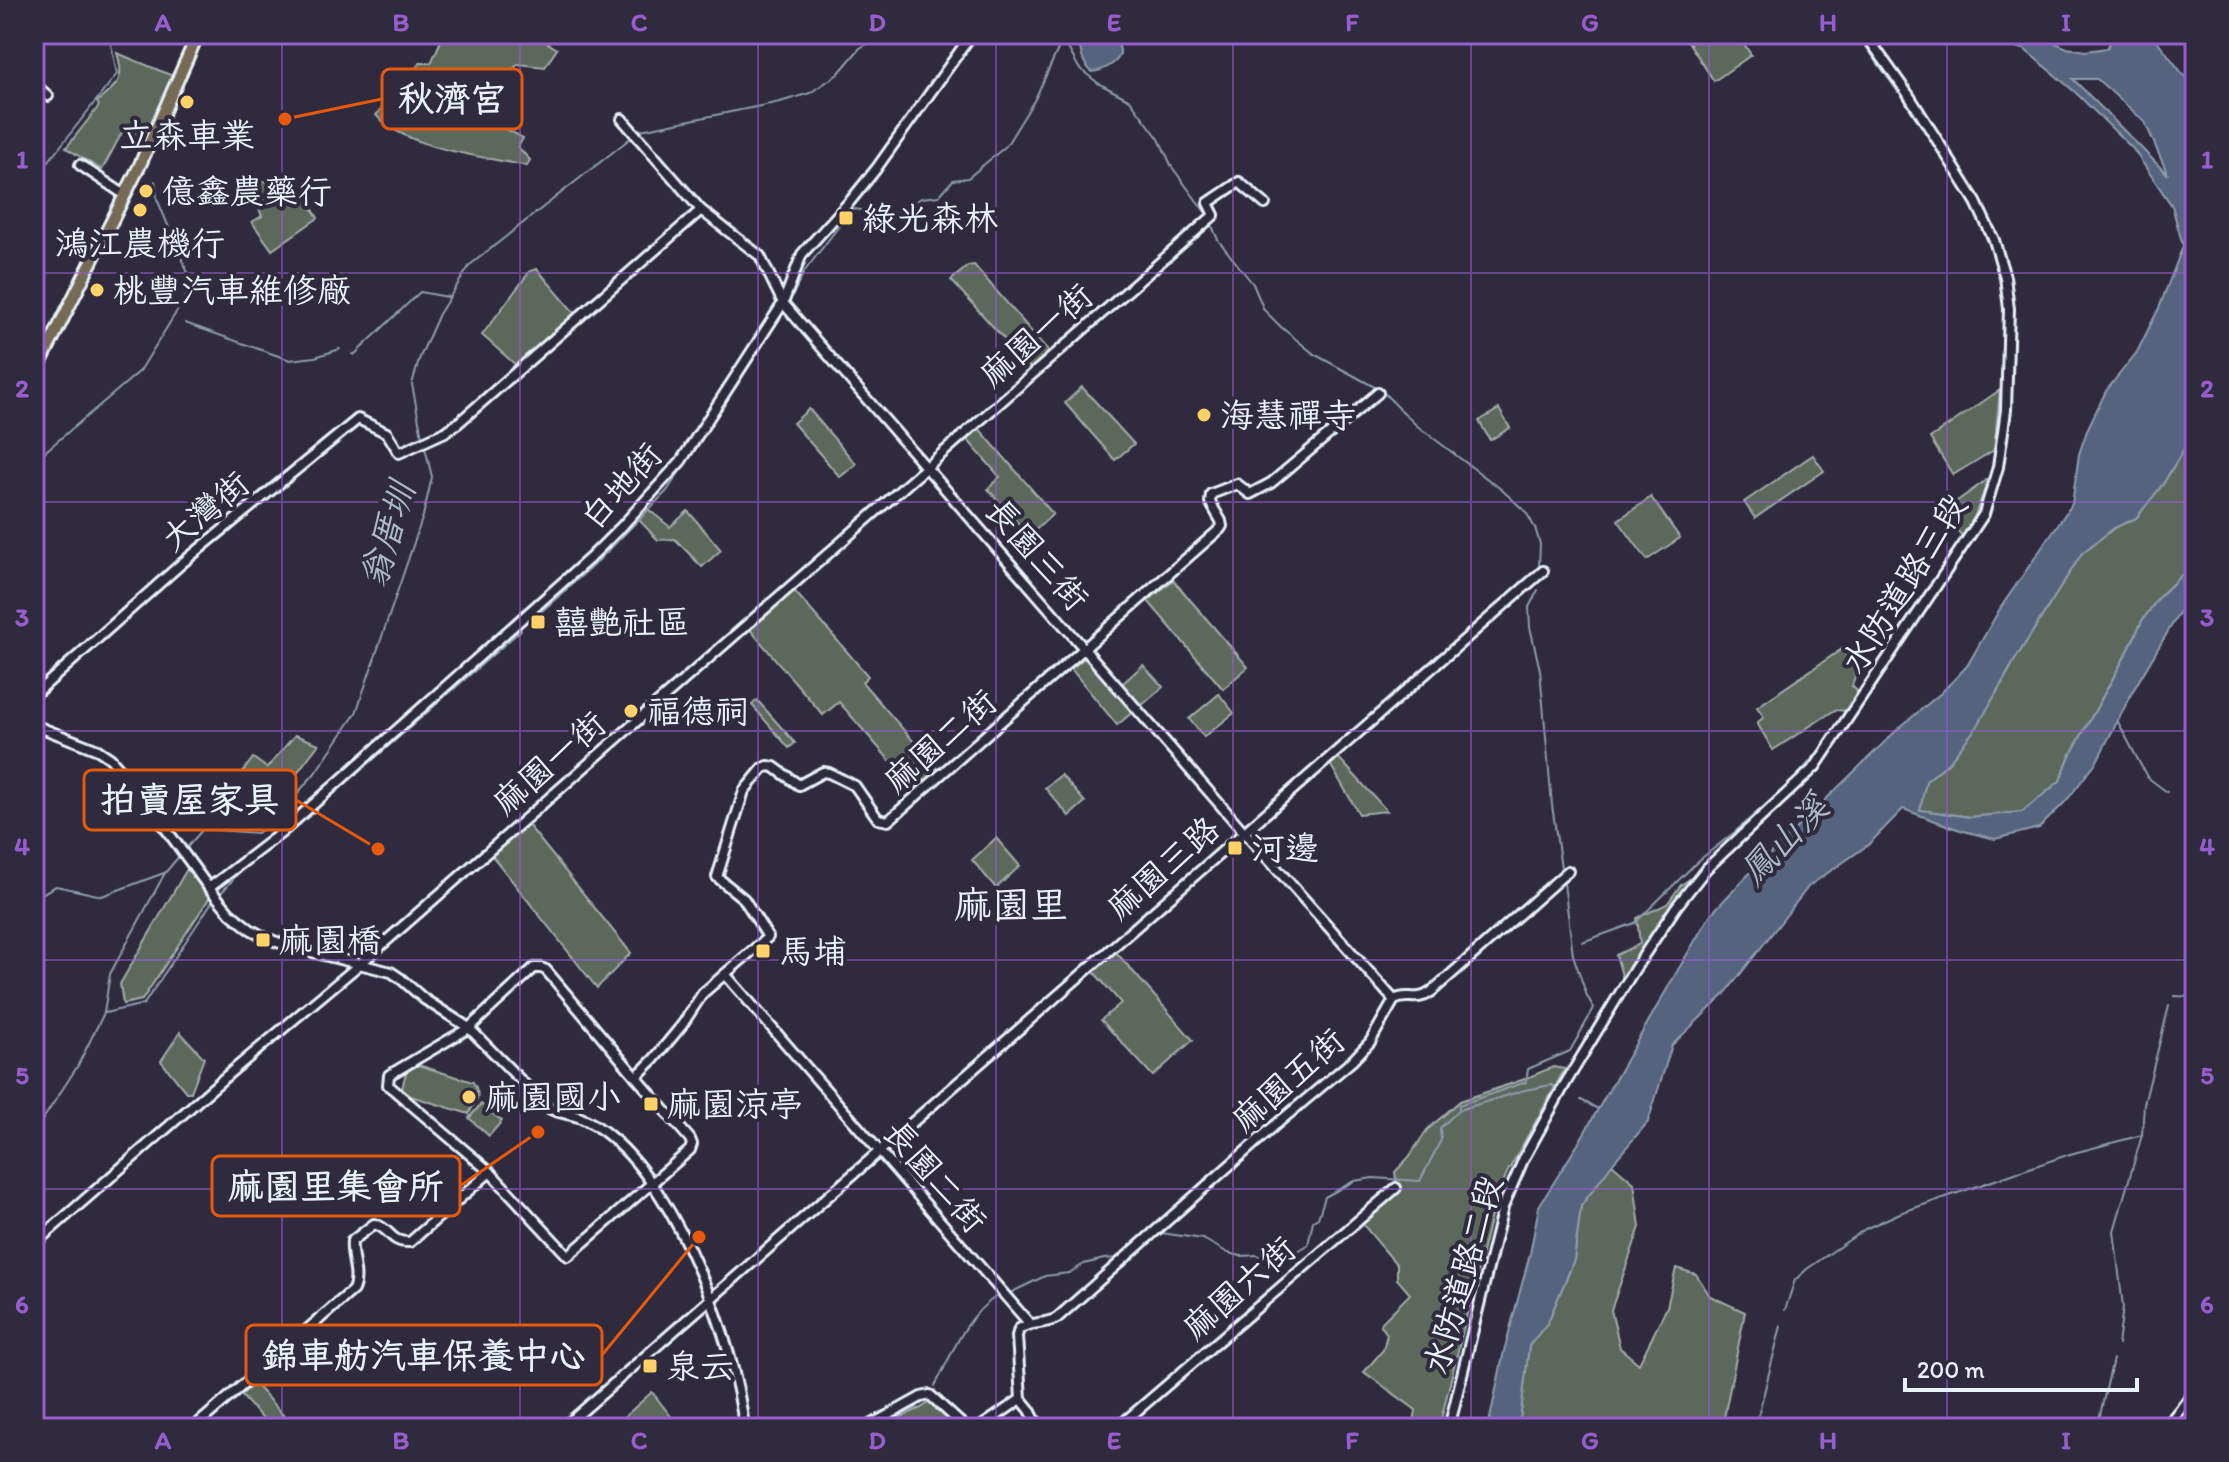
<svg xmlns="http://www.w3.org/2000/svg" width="2229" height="1462" font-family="Itim,'LXGW WenKai TC',sans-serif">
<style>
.green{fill:#5d675b;stroke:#a2acaa;stroke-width:2}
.water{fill:#54647e;stroke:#8f9caf;stroke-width:2;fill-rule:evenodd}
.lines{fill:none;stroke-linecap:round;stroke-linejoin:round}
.stream{stroke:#8f9caf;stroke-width:2}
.minor-casing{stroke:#e8f1f8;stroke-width:14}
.major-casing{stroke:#e8f1f8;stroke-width:16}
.minor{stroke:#2f2a3d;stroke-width:8}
.major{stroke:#756a55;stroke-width:10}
.grid{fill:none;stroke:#965dcd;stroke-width:2;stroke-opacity:0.55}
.poi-dot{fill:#ffd166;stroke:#2f2a3d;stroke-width:3}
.labels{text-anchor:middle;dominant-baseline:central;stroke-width:8;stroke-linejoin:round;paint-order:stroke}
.poi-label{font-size:34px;fill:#e8f1f8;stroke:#2f2a3d;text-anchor:start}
.street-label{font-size:34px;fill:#e8f1f8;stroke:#2f2a3d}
.water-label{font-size:36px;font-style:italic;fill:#adb9c7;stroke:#2f2a3d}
.quarter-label{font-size:38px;fill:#e8f1f8;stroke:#2f2a3d}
.leader{fill:none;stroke:#e8590c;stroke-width:3}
.callout-dot{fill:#e8590c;stroke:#2f2a3d;stroke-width:3}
.callout{fill:#2f2a3d;stroke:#e8590c;stroke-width:3}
.callout-label{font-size:36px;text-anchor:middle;font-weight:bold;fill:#e8f1f8}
.neatline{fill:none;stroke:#965dcd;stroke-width:3}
.grid-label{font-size:26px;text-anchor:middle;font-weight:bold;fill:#965dcd}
</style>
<rect width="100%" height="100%" fill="#2f2a3d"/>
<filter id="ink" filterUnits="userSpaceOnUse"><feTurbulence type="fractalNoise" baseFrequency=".0125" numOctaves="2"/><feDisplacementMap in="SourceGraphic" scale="16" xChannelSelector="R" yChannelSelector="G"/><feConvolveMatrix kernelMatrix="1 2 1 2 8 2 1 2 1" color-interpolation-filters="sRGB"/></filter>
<g filter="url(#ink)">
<g class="green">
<path d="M444,34H495L501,38L504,34H534L557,49L545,67L518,64L498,85L488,90L456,93C453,102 450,109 452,118C477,120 502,125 523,138L518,147L530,160L527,166C482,156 406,149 376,115L420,63H431Z"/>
<polygon points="1683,34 1738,34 1751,55 1714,81"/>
<path d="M117,53L173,76L143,143L125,127L102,170L66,148L99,106L97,102C117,84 126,81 117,53Z"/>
<polygon points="293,176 318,218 272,250 252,222 262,216 249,184"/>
<polygon points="974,265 1051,354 1032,370 951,280 968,266"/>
<polygon points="537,269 577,316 518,367 482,335 530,271"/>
<polygon points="1082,387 1134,444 1115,460 1065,403"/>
<polygon points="2000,390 1994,450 1953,475 1930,438"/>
<polygon points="809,409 856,464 840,477 793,423"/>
<polygon points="1499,409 1510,428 1490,440 1479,421"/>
<polygon points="977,426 1053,514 1029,536 988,489 1000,477 965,437"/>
<polygon points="2195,430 2195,553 2188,569 2160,596 2142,621 2129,649 2069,758 2060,781 2022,812 1970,817 1919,810 1926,781 1948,763 1997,692 2016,658 2082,553 2114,528 2136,518 2163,484"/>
<polygon points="1813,455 1824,471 1755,518 1744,502"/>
<polygon points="1989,478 1974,518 1963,537 1955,528 1946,509"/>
<polygon points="1651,497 1680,538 1647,560 1618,520"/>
<polygon points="648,509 670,527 688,511 721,550 702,567 675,539 658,540 639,520"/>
<polygon points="1173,580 1248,667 1223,689 1148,601"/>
<polygon points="791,587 868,676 862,682 941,773 918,793 839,702 823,715 747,626"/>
<polygon points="1842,649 1857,671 1852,686 1860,694 1848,711 1835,710 1773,750 1757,723 1764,717 1757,707"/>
<polygon points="1088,655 1134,711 1117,725 1071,669"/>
<polygon points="1143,665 1163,687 1141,706 1122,684"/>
<polygon points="1219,694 1234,713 1204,737 1189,719"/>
<polygon points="757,700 795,743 789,748 752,705"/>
<polygon points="295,735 319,744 270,808 240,792 233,796 227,793 253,758 267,768"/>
<polygon points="1338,757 1387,811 1359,814 1330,764"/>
<polygon points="1061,775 1085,802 1069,816 1045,788"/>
<polygon points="525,821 631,953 597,988 490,853"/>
<polygon points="996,838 1020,866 996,888 972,860"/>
<polygon points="187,869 210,897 142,1000 123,1004 120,984"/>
<polygon points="1694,876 1623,979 1616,955 1640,944 1637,918 1667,904 1681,885"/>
<polygon points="1115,951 1193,1040 1153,1076 1101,1020 1121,1003 1093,971"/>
<polygon points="180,1032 204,1058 191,1092 186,1092 161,1061"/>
<path d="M418,1065L473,1082C483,1099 475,1099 469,1114L401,1093L406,1072Z"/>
<polygon points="1553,1067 1565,1069 1507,1173 1493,1208 1439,1428 1413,1428 1416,1410 1364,1372 1383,1350 1387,1334 1380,1324 1410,1294 1397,1279 1397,1265 1360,1221 1398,1192 1395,1172 1409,1157 1427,1130 1460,1101 1522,1080"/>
<polygon points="481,1104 502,1121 489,1136 469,1118"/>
<polygon points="1612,1164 1634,1183 1640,1227 1611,1310 1620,1348 1639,1364 1667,1307 1676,1268 1696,1274 1710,1296 1745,1312 1722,1428 1519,1428 1529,1346 1548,1322 1574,1260 1581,1206"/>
<polygon points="253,1382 295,1428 271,1428 240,1394"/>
<polygon points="652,1392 680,1428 631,1428 622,1419"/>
<polygon points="933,1400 958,1428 876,1428 921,1408"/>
</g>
<g class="water">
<path d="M1079,34H1109C1112,38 1116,41 1118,45C1127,60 1103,71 1092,72C1080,61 1080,49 1079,34Z"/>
<path d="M1975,34H2036L2067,48L2086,51L2107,48L2111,41L2103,34H2152L2195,90V430L2163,484L2136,518L2114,528L2082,553L2016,658L1977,727L1948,763L1926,781L1920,810L1970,817L2022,812L2060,781L2069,758L2129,649L2142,621L2160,596L2188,569L2195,553V586L2134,689L2097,761L2067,800L2039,828L1995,839L1960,830L1903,809L1868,845L1809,886L1724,995L1672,1045L1648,1122L1612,1164L1581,1206L1574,1260L1548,1322L1529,1346L1519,1428H1488L1504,1351L1530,1254L1539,1206L1578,1144L1675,975L1710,915L1745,878L1899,728L1941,693L1967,666L2001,607L2072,504L2079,454L2088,428L2106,391L2137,352L2159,308L2183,246L2172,206L2133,149L2075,92L2024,49L1986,42ZM2073,79H2097L2145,122L2168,175Z"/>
</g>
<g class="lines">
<g class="stream">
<polyline points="1857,34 1898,92"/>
<polyline points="1066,36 1068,48 1079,68 1098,83 1130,100 1159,139 1172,167 1205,212"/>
<path d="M1906,103C1942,157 1984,214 2000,278C2003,290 2003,303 2005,315"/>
<polyline points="637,133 641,130 780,102 810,93 838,74 860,48 885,34"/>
<polyline points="34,180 117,74 109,34"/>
<polyline points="1210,221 1218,240 1253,284 1264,310 1281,327 1314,354 1382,391 1416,425 1502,490 1526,512 1535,528 1540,544 1539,566"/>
<polyline points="790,301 804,272 852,209 900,214 921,198 939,196 953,180 968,178 1006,146 1035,99 1065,34"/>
<polyline points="55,320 90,250"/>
<polyline points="185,323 290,360 315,357 340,349"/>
<polyline points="352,354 354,355 420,292 448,297"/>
<polyline points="34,362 49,332"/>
<polyline points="422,437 412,384 420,357 439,314 470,265 632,137"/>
<polyline points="34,461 140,371 193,285 157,199 155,181"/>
<polyline points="1991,478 1998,432 2003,373"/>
<polyline points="1976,519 1988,488"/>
<polyline points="1538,590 1529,607 1530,627 1540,670 1552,805 1561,868"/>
<polyline points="531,621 597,562 667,491 783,314"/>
<polyline points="447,695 521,630"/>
<polyline points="2117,720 2147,777 2167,792"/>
<polyline points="1795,778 1822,748 1851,706"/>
<polyline points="184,851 203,829 257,833 279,815 315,773 356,713 423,516 432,477 424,443"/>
<polyline points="222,892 241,870 304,820 438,703"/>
<polyline points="34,898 56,886 102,896 164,873"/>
<polyline points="1582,942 1635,923 1698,861 1736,831 1790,783"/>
<polyline points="2174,996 2195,997"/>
<polyline points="105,1013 144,1004 212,902"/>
<polyline points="1581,1100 1598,1109"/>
<polyline points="1459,1109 1459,1105 1526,1082 1528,1069 1570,1051 1594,1008 1587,996 1573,955 1564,883"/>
<polyline points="34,1133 77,1067 104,1013 110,974 165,873 180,855"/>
<polyline points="1139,1251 1161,1233 1203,1239 1228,1253 1241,1256 1258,1255 1274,1265 1308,1245 1313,1221 1318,1218 1325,1197 1354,1181 1373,1178 1420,1181 1441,1140 1440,1128 1459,1110 1525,1090 1551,1085 1555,1087 1522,1149 1502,1196 1443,1428"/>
<polyline points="1010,1293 1045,1276 1069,1273 1084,1264 1104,1259 1117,1258 1124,1253"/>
<polyline points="1785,1310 1795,1280 1807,1269 1865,1229 1900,1213 2070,1154 2142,1135"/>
<polyline points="2118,1345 2123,1307 2114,1231 2142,1135 2144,1104 2169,1006"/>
<path d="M935,1386C952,1354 965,1316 997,1296"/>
<polyline points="874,1428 914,1410 924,1399"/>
<polyline points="1755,1428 1781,1326"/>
<polyline points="2097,1428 2113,1359"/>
</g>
<defs>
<g id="minor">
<polyline points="34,84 48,96"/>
<polyline points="622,119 701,210 760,256 783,303 1244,832 1394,1000"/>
<polyline points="80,165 125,195"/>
<polyline points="34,695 181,564 358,419 387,433 399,453 445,432 457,424 701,210"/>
<path d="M34,725L98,750L110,758L133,784L209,888L231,914L250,929L266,938L288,946L391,972L400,978L424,999L469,1028L547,1107C557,1114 570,1113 581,1118C591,1122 604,1131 612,1138C678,1193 736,1344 744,1428"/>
<polyline points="209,888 281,833 590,558 623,525 681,461 783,303 802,254 851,200 876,169 972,34"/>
<polygon points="534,968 541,968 546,970 636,1077 690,1139 692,1144 690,1150 568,1256 490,1172 388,1085 389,1075 469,1028"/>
<polyline points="725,974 1029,1323"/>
<polyline points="636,1077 654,1059 682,1025 703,993 768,937 744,899 717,877 744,791 763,768 768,766 774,767 799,785 823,772 829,773 855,786 878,819 888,821 1220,529 1222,526 1221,521 1210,502 1211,494 1237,484 1250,494 1271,483 1378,393"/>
<polyline points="34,1244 231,1072 360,964 1214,215 1208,203 1239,182 1265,204"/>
<path d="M193,1428L353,1290C360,1274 350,1258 352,1241L374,1224C391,1228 389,1243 410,1242L490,1172"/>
<polyline points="563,1428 1543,571"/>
<polyline points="865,1428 921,1397 930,1395 966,1428"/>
<polyline points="979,1428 1021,1399"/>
<path d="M1039,1428L1030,1410L1021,1399L1017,1336L1019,1329C1031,1321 1045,1325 1057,1318L1273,1127L1352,1061L1370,1042L1394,1000C1408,992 1415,1003 1431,992L1568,871"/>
<polyline points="1117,1428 1396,1188"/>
<polyline points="1449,1428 1503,1207 1524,1158 1565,1084 1634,970 1676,907 1706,869 1815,767 1984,514 1998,467 2006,410 2009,309 2005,277 1994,240 1976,202 1908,94 1865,34"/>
<polyline points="2165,1428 2195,1391"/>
</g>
<polyline id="major" points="34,376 139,167 198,34"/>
</defs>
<use href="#minor" class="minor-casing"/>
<use href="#major" class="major-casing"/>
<use href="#minor" class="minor"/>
<use href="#major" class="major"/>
</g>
</g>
<path class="grid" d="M282,34V1428M520,34V1428M758,34V1428M996,34V1428M1233,34V1428M1471,34V1428M1709,34V1428M1947,34V1428M34,273H2195M34,502H2195M34,731H2195M34,960H2195M34,1189H2195"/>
<g class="poi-dot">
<circle cx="187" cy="102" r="8"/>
<circle cx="146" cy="191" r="8"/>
<circle cx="140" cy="210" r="8"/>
<rect x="838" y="210" width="16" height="16" rx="4"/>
<circle cx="97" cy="290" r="8"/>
<circle cx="1204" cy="415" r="8"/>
<rect x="530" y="614" width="16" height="16" rx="4"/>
<circle cx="631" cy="711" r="8"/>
<rect x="1227" y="840" width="16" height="16" rx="4"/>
<rect x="255" y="932" width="16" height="16" rx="4"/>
<rect x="755" y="943" width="16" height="16" rx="4"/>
<circle cx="469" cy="1097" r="8"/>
<rect x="643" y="1096" width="16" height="16" rx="4"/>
<rect x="642" y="1358" width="16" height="16" rx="4"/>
</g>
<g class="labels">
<g class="poi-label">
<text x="187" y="135" text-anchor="middle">立森車業</text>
<text x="162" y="191">億鑫農藥行</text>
<text x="862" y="218">綠光森林</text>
<text x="140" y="243" text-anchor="middle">鴻江農機行</text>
<text x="113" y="290">桃豐汽車維修廠</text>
<text x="1220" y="415">海慧禪寺</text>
<text x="554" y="622">囍艷社區</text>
<text x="647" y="711">福德祠</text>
<text x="1251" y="848">河邊</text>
<text x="279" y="940">麻園橋</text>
<text x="779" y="951">馬埔</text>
<text x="485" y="1097">麻園國小</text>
<text x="667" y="1104">麻園涼亭</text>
<text x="666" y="1366">泉云</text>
</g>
<g class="street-label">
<text transform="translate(1036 335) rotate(-41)">麻園一街</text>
<text transform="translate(621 486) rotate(-48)">白地街</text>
<text transform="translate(205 511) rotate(-40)">大灣街</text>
<text transform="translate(1037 554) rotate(49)">長園三街</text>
<text transform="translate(1904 584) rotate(-58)">水防道路三段</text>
<text transform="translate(940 741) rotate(-41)">麻園二街</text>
<text transform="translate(549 763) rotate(-41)">麻園一街</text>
<text transform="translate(1163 868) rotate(-41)">麻園三路</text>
<text transform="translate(1288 1080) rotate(-41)">麻園五街</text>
<text transform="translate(935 1176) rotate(49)">長園二街</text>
<text transform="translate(1463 1275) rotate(-74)">水防道路二段</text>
<text transform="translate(1239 1288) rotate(-41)">麻園六街</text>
</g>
<g class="water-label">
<text transform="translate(387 535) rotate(-73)">翁厝圳</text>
<text transform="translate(1784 839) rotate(-46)">鳳山溪</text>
</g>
<g class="quarter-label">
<text x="1011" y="905">麻園里</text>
</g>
</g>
<path class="leader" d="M285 119L382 99M378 849L296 800M538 1132L460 1186M699 1237L602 1355"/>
<g class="callout-dot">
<circle cx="285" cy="119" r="8"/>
<circle cx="378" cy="849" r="8"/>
<circle cx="538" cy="1132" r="8"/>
<circle cx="699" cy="1237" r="8"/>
</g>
<g class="callout">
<rect x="382" y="69" width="140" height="60" rx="8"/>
<rect x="84" y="770" width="212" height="60" rx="8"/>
<rect x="212" y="1156" width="248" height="60" rx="8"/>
<rect x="246" y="1325" width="356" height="60" rx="8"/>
</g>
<g class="callout-label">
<text x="452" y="111">秋濟宮</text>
<text x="190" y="812">拍賣屋家具</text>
<text x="336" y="1199">麻園里集會所</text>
<text x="424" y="1368">錦車舫汽車保養中心</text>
</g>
<rect width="2229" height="1462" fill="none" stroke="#2f2a3d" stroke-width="88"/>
<path d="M1905 1378v12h232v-12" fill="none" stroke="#e8f1f8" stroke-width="4"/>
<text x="1917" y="1378" font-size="24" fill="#e8f1f8" stroke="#2f2a3d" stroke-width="6" paint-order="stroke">200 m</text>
<rect x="44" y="44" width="2141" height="1374" class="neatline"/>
<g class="grid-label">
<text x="163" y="31">A</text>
<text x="401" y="31">B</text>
<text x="639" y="31">C</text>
<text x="877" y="31">D</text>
<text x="1114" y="31">E</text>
<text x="1352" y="31">F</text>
<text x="1590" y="31">G</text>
<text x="1828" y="31">H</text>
<text x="2066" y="31">I</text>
<text x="22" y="168">1</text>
<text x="2207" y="168">1</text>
<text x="22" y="397">2</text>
<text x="2207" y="397">2</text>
<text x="22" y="626">3</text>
<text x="2207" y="626">3</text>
<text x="22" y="855">4</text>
<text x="2207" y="855">4</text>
<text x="22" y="1084">5</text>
<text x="2207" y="1084">5</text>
<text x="22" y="1313">6</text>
<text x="2207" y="1313">6</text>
<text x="163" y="1449">A</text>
<text x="401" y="1449">B</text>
<text x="639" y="1449">C</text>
<text x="877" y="1449">D</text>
<text x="1114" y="1449">E</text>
<text x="1352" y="1449">F</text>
<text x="1590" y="1449">G</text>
<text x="1828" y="1449">H</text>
<text x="2066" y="1449">I</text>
</g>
</svg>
